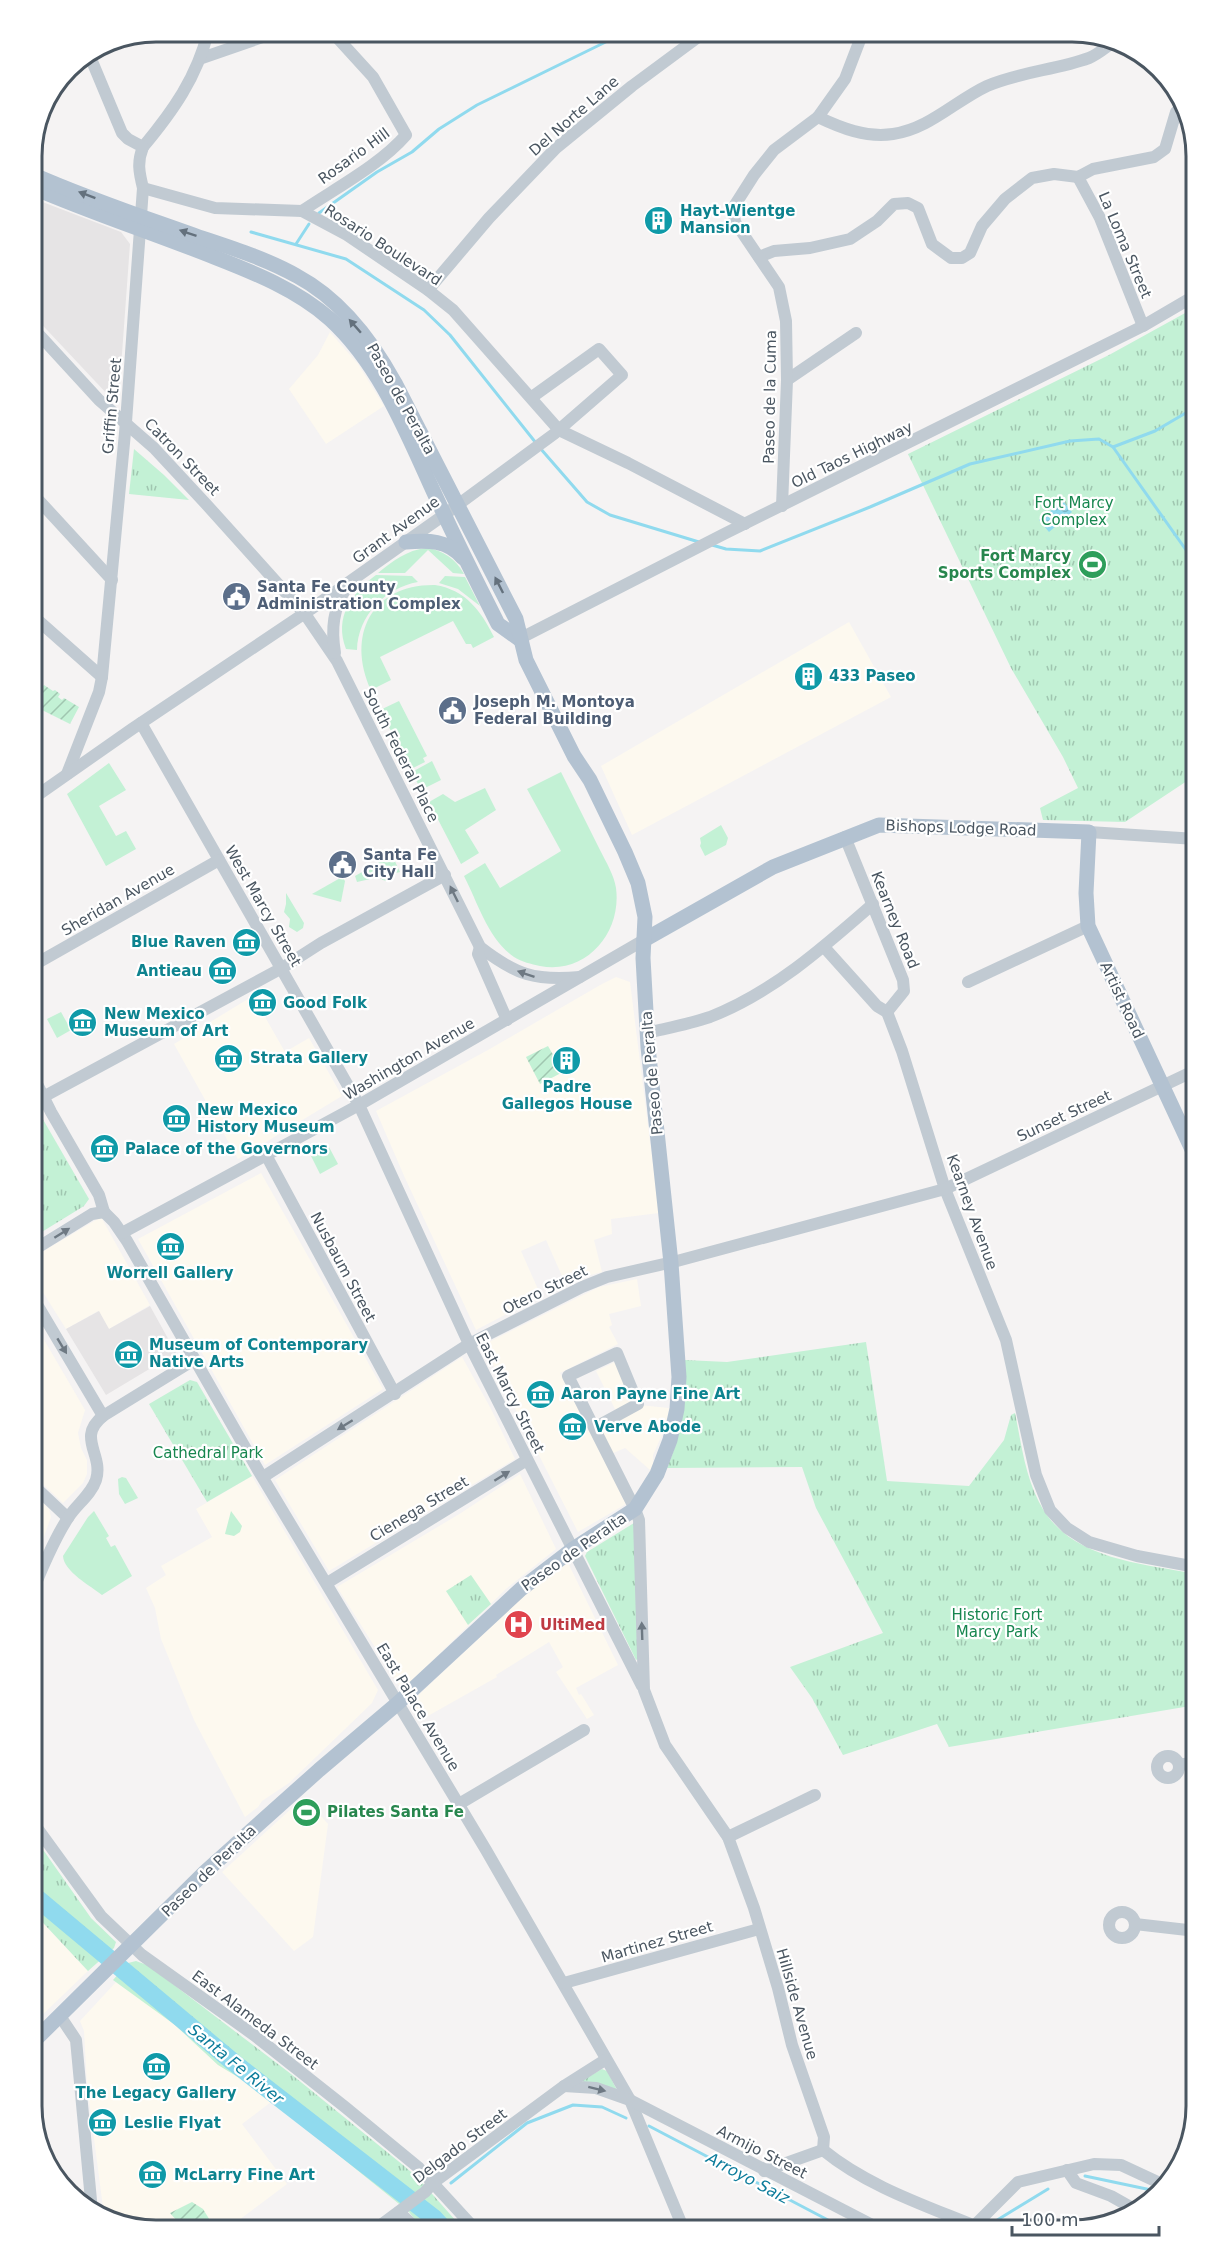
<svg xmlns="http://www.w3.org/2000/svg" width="1228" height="2262" font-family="'DejaVu Sans',sans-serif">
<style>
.commercial{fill:#fdf9ef}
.education{fill:#e6e4e5}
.grass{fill:#c3f1d5}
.park{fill:url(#park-tufts)}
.garden{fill:url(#garden-furrows)}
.water{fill:url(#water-ripples)}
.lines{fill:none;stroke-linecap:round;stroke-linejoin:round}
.stream{stroke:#90daee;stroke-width:3}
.river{stroke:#90daee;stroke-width:18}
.minor{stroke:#c1cad2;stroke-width:12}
.major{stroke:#b3c2d1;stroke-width:15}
.oneway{fill:#64717d}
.oneway2{fill:#6e7983}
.labels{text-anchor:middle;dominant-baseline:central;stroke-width:4.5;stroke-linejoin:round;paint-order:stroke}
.street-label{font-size:15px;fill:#4a5661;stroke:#fff}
.culture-label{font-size:15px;font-weight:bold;fill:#0d838f;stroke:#fff;text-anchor:start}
.park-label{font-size:15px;fill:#17864f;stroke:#fff}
.leisure-label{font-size:15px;font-weight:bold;fill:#27864d;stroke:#fff;text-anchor:end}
.service-label{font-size:15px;font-weight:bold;fill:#4e5e75;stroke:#fff;text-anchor:start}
.health-label{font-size:15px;font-weight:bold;fill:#be3a42;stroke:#fff;text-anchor:start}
.water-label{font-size:16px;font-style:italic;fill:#0c7c9b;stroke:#fff}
.rim{fill:none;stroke:#4a5661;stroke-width:3}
</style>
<defs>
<pattern id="park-tufts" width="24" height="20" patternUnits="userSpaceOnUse" patternTransform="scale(1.5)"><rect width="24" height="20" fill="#c3f1d5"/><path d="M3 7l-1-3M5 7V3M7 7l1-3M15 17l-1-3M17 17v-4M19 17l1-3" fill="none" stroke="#a0c6b0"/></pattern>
<pattern id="garden-furrows" width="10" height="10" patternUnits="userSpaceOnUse" patternTransform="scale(1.5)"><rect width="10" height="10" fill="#c3f1d5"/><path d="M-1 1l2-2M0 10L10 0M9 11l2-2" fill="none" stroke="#a0c6b0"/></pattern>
<pattern id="water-ripples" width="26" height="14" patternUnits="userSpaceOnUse" patternTransform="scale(1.5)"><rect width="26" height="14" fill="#90daee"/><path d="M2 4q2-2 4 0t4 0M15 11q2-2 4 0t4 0" fill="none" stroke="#78b4c4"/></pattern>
</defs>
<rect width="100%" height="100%" fill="#f5f3f3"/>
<g class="commercial">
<polygon points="330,332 358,364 384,406 326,444 289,389 318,355"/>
<polygon points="849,622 891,697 632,835 601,766"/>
<polygon points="616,977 630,982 659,1213 611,1219 612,1234 594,1240 602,1272 583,1277 566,1285 546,1240 521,1251 541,1296 476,1330 405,1178 376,1111 488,1050 602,984"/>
<polygon points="253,996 285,1052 309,1038 342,1096 238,1159 174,1044"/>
<polygon points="261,1173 383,1389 265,1465 138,1239"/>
<polygon points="101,1217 150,1305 109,1329 98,1311 66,1329 32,1275 32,1258"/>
<polygon points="637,1279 641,1306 609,1314 612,1325 609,1327 618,1344 560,1373 626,1504 578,1532 483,1345 599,1287"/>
<polygon points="32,1319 85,1410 78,1433 81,1448 87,1460 87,1474 83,1483 63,1503 32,1474"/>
<polygon points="462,1357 490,1407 515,1459 329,1571 275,1480"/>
<polygon points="617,1361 636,1401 616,1411 596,1371"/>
<polygon points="639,1405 669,1408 666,1426 653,1455 653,1465 650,1470 625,1448 611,1454 598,1428"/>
<polygon points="520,1474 556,1549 507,1588 402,1690 337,1587 461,1513"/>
<polygon points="252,1476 378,1690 372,1703 289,1783 262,1801 258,1807 245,1817 194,1720 161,1639 155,1608 146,1588 166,1575 161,1566 212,1537 196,1509"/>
<polygon points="32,1493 49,1509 51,1517 32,1570"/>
<polygon points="568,1563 618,1665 576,1688 579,1695 581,1694 594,1715 587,1719 556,1672 563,1667 549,1642 496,1675 497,1677 419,1721 409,1704 523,1597"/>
<polygon points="304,1797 328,1824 313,1937 294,1951 222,1872"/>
<polygon points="32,1911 88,1971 32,2025"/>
<polygon points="117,1981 175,2025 218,2065 275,2099 242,2124 287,2184 231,2226 234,2230 149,2230 104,2215 87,2085 84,2031 80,2021"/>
</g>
<g class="education">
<polygon points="32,198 121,232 130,244 119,395 115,400 110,397 32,314"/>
<polygon points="150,1306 176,1353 106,1395 66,1329 99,1311 109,1329"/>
</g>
<g class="grass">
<path d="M426,548C443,550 456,559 464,574L453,573L428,550L405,573H378C393,561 407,550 426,548Z"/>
<path d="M376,575L412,576L418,582C385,588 358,615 357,650L346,649C334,617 351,594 376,575Z"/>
<polygon points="445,576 465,577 480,606 458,589 439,583"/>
<path d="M435,585C466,590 481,611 494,637L473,648L471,644H466L453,621L380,657L391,680L371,690C346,635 372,584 435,585Z"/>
<polygon points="399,701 427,756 423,758 425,762 411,769 380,710"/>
<polygon points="432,761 441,780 421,790 412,772"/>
<polygon points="109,763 126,790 99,806 116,836 126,831 136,849 106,866 67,794"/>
<path d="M561,772C574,798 587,824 600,850C606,862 614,875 616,888C622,933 586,975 540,966C531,964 522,962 514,957C488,939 478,903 464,876L485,863L500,888L561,851L527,789Z"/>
<polygon points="485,788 496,810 465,830 479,853 461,864 429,802 443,794 455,802"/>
<polygon points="721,825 728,838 726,845 705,856 700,846 701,843 700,838"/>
<polygon points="392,855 400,872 396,873 392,880 383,880 379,877 357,882 355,876"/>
<polygon points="342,877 345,881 341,902 312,894"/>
<polygon points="286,893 304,923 303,928 297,932 289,927 290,919 284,912 286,904"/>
<polygon points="61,1012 71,1030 57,1038 47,1019"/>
<polygon points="329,1147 338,1164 320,1174 311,1156"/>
<polygon points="122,1477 126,1478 138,1498 125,1504 119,1494 118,1479"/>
<path d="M94,1511L109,1536L106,1538L111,1547L115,1545L132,1576L102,1595C91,1586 64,1572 63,1556L88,1517Z"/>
<polygon points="231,1511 242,1526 240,1532 234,1536 225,1534"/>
</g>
<g class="park">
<polygon points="1196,307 1196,775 1125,822 1043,820 1040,808 1078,788 1063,757 1011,668 908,454 1109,355"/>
<polygon points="134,449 164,475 189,500 129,494"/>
<polygon points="32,1111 37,1112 41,1116 89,1199 84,1206 32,1238"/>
<path d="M866,1342L887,1481L969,1486L1004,1440L1011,1415L1015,1413C1021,1442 1025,1475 1039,1502C1068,1560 1141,1563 1196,1574V1705L949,1747L937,1724L843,1755L812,1698L790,1667L883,1633L816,1508L802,1467L667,1468C683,1432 686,1398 685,1360L727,1362Z"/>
<polygon points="190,1380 197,1382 252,1476 207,1502 149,1404"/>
<polygon points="634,1523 639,1658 636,1660 585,1556 587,1552"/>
<polygon points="471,1575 491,1604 468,1625 446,1591"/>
<polygon points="32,1834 91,1918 116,1942 114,1948 88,1971 32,1911"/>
<polygon points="136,1961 147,1965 157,1972 291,2074 403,2165 418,2178 464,2230 423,2230 409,2212 331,2149 279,2102 218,2065 175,2025 113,1980 128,1963"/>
<polygon points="602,2069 607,2071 617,2090 583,2082 583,2080"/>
</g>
<g class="garden">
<polygon points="32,684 40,690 44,685 53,691 55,690 60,694 58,697 62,700 64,698 79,707 70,724 32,705"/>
<circle cx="387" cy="872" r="9"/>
<polygon points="548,1046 563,1072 540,1084 526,1057"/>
<polygon points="192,2202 203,2209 211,2222 208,2230 185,2230 170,2213"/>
</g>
<polygon class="water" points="1063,501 1072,512 1049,532 1039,520"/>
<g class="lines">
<g class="stream">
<polyline points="319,213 377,172 412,152 439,129 477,105 626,32"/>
<polyline points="251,232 346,259 424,310 450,335 536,443"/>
<polyline points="296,244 309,224"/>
<polyline points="1113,447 1155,431 1196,407"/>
<polyline points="540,448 587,502 610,515 699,542"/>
<polyline points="712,545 726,549 760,551 870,507 970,464 1070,441 1099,439 1113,447 1196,564"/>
<polyline points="649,2126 847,2230"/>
<polyline points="1085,2176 1156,2191"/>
<polyline points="451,2183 527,2123 573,2105 602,2107 626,2118"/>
<polyline points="981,2230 1048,2189"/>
</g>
<polyline class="river" points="32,1894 233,2062 434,2218 445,2230"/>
<g class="minor">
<polyline points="202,58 277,32"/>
<polyline points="818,117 845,79 863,32"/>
<path d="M143,147C173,111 197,77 208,32"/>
<polyline points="1078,177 1100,218 1143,326"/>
<polyline points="143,188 215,208 302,211 347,235 428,290 453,310 559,430 628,463 745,524"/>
<path d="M302,211C336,188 380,165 406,135L373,77L332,32"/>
<polyline points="759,257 774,251 810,248 850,239 877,221 894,204 908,203 918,208 932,244 951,258 962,258 970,253 982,226 1005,199 1032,178 1054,174 1078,177 1093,169 1154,157 1165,149 1176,112 1185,106"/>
<polyline points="428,290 489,218 556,148 632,86 705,32"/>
<path d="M32,327L99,400L154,448L206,504L305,614L337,661L480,947C516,975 535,981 580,977"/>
<polyline points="787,380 856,333"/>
<polyline points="32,493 112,580"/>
<path d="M782,506L787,380L786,321L779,287L735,222L733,208L754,175L774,150L818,117C841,128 866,138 893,134C929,129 955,101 987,86C1019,72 1056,70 1089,58C1097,55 1105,48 1112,43"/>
<polyline points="32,615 102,677"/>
<polyline points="519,639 724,534 1143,326 1196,295"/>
<path d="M335,653C331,629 333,608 347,587"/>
<polyline points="141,723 359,1105 469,1344 642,1686"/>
<path d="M67,774L99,692L102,677L126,422L143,188C139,172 137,162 143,147L128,139L122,133L89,54"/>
<polyline points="32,799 132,729 311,609 444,515 554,434 622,375 599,349 532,397"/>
<polyline points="1089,832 1196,839"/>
<polyline points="845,837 903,980 904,991 887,1012"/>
<polyline points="480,947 478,954 507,1020"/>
<polyline points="824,947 877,1006 887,1012 902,1051 945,1189 1006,1340 1036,1475 1050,1510 1067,1528 1089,1542 1137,1556 1196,1567"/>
<polyline points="32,966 219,860"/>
<polyline points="968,982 1088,926"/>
<path d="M647,1033C668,1028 689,1024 710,1017C772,993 824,947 873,904"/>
<polyline points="32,1074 51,1112 99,1195 104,1212"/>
<polyline points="32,1103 282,968 321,943 445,875"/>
<polyline points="266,1155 395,1394"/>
<polyline points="104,1212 114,1222 127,1241 258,1470 486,1850 630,2100 684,2230"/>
<polyline points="122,1233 359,1105 644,940"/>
<polyline points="32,1251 92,1214 104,1212"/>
<polyline points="32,1296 103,1416"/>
<path d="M594,1428L638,1404L617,1353L568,1376L635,1509L639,1520L644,1690L665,1745L728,1837L754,1908L778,1988L792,2045L824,2137L823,2150C867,2186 924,2205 975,2226"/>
<polyline points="263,1477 469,1344 582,1287 607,1277 677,1261 945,1189 1196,1070"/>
<polyline points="32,1484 68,1518"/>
<polyline points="327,1583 527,1460"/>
<path d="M32,1594C39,1574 56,1536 68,1518C76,1505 91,1495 96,1480C104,1454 76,1438 103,1416L194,1360"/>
<circle cx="1168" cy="1767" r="11"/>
<polyline points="1179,1765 1196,1762"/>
<polyline points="459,1804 584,1730"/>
<polyline points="32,1821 101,1916 142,1955 254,2035 345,2107 419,2168 476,2230"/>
<polyline points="728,1837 815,1795"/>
<circle cx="1122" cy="1925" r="13"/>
<polyline points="1135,1924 1196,1931"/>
<polyline points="564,1983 759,1929"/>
<polyline points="60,2016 76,2040 92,2211"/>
<polyline points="564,2086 596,2088 630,2100 882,2230"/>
<polyline points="1067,2170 1076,2183 1111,2196 1134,2209"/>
<polyline points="764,2171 823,2150"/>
<polyline points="399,2212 418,2230"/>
<polyline points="374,2230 425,2192 433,2183 564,2086 605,2060"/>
<polyline points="970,2230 1018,2182 1094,2164 1121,2165 1164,2185"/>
</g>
<g class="major">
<path d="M32,187C92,213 154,233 214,257C255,273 297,290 330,319C386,370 412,448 444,514C461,551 480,588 498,624L519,639"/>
<path d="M406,542C428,540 448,540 463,558"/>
<polyline points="644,940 773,867 879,825 1089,832 1086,893 1088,926 1196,1158"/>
<path d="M32,2043L205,1872L319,1770L398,1703L521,1589L573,1549L635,1509L657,1474L670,1440L677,1409L679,1377L671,1263L648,1047L643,958L645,917L638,883L625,852L590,780L574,756L526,660L516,619L395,383C372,341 340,299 297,276C267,259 232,248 199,237C143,217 86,198 32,174"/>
</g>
</g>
<defs><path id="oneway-solid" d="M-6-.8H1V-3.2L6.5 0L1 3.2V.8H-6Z" transform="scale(1.5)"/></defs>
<g class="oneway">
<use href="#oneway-solid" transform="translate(87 195) rotate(-159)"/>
<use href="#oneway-solid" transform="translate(188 233) rotate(-161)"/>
<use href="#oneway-solid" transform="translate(355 326) rotate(-131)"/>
<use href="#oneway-solid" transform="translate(499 585) rotate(-117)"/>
</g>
<g class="oneway2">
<use href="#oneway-solid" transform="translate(454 894) rotate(-116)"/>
<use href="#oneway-solid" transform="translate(526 974) rotate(-161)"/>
<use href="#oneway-solid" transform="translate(62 1233) rotate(-32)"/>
<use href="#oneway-solid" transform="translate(62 1346) rotate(59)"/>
<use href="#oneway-solid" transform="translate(345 1425) rotate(148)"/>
<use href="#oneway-solid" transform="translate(502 1476) rotate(-32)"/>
<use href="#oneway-solid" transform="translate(642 1631) rotate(-92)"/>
<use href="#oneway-solid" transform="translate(597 2089) rotate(14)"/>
</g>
<defs>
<symbol id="building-disc" viewBox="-11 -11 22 22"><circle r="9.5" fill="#0f9aa8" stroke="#fff"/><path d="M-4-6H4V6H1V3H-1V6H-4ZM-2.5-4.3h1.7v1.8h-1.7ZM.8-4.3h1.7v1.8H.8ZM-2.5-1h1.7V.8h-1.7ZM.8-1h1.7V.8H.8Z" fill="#fff"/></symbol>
<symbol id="stadium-disc" viewBox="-11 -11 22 22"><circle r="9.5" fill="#2e9e5b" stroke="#fff"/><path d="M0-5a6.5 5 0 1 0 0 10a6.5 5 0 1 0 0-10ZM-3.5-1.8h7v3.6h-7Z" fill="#fff"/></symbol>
<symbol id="civic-disc" viewBox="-11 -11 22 22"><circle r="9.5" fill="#5c6f8a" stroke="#fff"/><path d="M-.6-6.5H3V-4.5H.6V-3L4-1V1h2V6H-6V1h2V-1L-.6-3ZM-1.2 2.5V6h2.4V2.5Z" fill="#fff"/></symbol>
<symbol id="museum-disc" viewBox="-11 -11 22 22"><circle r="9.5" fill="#0f9aa8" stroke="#fff"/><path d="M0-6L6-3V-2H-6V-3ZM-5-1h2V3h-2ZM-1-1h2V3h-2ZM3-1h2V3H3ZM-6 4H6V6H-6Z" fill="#fff"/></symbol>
<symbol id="hospital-disc" viewBox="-11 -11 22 22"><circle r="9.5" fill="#e0444e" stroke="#fff"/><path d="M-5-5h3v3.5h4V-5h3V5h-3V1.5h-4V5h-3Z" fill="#fff"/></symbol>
</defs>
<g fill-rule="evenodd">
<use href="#building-disc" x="642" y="204" width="33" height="33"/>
<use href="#stadium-disc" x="1076" y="548" width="33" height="33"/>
<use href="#civic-disc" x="220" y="580" width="33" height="33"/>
<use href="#building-disc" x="792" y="660" width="33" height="33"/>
<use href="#civic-disc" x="436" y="694" width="33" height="33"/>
<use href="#civic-disc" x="326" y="848" width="33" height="33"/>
<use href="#museum-disc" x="230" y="926" width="33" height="33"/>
<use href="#museum-disc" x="206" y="954" width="33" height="33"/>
<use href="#museum-disc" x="246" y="986" width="33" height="33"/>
<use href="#museum-disc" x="66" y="1006" width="33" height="33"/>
<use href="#museum-disc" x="212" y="1042" width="33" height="33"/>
<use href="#building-disc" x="550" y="1044" width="33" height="33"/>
<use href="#museum-disc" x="160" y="1102" width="33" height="33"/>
<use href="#museum-disc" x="88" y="1132" width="33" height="33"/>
<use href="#museum-disc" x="154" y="1230" width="33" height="33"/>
<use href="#museum-disc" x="112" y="1338" width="33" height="33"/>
<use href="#museum-disc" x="524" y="1378" width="33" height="33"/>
<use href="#museum-disc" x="556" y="1410" width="33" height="33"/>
<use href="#hospital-disc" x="502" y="1608" width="33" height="33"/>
<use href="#stadium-disc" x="290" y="1796" width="33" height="33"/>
<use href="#museum-disc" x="140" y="2050" width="33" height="33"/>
<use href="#museum-disc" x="86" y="2106" width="33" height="33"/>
<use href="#museum-disc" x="136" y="2158" width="33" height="33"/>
</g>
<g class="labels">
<g class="street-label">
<text transform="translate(574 116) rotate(-41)">Del Norte Lane</text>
<text transform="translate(354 156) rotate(-36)">Rosario Hill</text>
<text transform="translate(383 245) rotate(33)">Rosario Boulevard</text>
<text transform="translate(1125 245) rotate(67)">La Loma Street</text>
<text transform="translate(770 397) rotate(-89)">Paseo de la Cuma</text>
<text transform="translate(401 399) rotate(61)">Paseo de Peralta</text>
<text transform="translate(112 406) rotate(-85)">Griffin Street</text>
<text transform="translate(852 455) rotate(-26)">Old Taos Highway</text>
<text transform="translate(182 457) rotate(46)">Catron Street</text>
<text transform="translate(396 530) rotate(-36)">Grant Avenue</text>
<text transform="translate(401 755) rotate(63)">South Federal Place</text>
<text transform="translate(961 828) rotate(2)">Bishops Lodge Road</text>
<text transform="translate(118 900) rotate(-30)">Sheridan Avenue</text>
<text transform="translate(263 906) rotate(60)">West Marcy Street</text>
<text transform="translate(895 920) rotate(68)">Kearney Road</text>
<text transform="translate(1122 1000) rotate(65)">Artist Road</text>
<text transform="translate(409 1059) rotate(-30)">Washington Avenue</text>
<text transform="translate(652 1073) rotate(-95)">Paseo de Peralta</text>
<text transform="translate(1064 1116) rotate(-25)">Sunset Street</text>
<text transform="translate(972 1212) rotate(70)">Kearney Avenue</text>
<text transform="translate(343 1267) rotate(62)">Nusbaum Street</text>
<text transform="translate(545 1290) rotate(-26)">Otero Street</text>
<text transform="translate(510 1393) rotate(63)">East Marcy Street</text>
<text transform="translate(419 1509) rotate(-31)">Cienega Street</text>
<text transform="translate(574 1552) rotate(-35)">Paseo de Peralta</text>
<text transform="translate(418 1707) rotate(59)">East Palace Avenue</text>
<text transform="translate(209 1871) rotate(-44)">Paseo de Peralta</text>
<text transform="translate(657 1942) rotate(-16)">Martinez Street</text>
<text transform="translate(797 2004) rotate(74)">Hillside Avenue</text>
<text transform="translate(255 2020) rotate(37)">East Alameda Street</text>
<text transform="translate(460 2146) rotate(-37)">Delgado Street</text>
<text transform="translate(762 2152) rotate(27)">Armijo Street</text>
</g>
<g class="culture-label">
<text x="680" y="211">Hayt-Wientge<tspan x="680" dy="17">Mansion</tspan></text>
<text x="829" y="676">433 Paseo</text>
<text x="226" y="942" text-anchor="end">Blue Raven</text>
<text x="202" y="971" text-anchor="end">Antieau</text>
<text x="283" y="1003">Good Folk</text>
<text x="104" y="1014">New Mexico<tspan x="104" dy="17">Museum of Art</tspan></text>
<text x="250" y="1058">Strata Gallery</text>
<text x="567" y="1087" text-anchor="middle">Padre<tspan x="567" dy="17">Gallegos House</tspan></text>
<text x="197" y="1110">New Mexico<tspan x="197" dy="17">History Museum</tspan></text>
<text x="125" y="1149">Palace of the Governors</text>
<text x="170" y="1273" text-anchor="middle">Worrell Gallery</text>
<text x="149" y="1345">Museum of Contemporary<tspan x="149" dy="17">Native Arts</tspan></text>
<text x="561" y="1394">Aaron Payne Fine Art</text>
<text x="594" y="1427">Verve Abode</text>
<text x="156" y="2093" text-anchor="middle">The Legacy Gallery</text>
<text x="124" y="2123">Leslie Flyat</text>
<text x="174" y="2175">McLarry Fine Art</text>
</g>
<g class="park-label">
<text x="1074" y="503">Fort Marcy<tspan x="1074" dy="17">Complex</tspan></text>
<text x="208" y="1453">Cathedral Park</text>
<text x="997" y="1615">Historic Fort<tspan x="997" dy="17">Marcy Park</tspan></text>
</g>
<g class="leisure-label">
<text x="1071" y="556">Fort Marcy<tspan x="1071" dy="17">Sports Complex</tspan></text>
<text x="327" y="1812" text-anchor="start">Pilates Santa Fe</text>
</g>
<g class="service-label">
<text x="257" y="587">Santa Fe County<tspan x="257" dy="17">Administration Complex</tspan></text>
<text x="474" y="702">Joseph M. Montoya<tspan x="474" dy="17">Federal Building</tspan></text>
<text x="363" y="855">Santa Fe<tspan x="363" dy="17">City Hall</tspan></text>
</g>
<g class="health-label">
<text x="540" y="1625">UltiMed</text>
</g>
<g class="water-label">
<text transform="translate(236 2064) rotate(39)">Santa Fe River</text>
<text transform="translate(748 2178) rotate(28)">Arroyo Saiz</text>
</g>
</g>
<path d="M0 0H1228V2262H0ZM156 42H1072A114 114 0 0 1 1186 156V2106A114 114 0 0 1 1072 2220H156A114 114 0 0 1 42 2106V156A114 114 0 0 1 156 42Z" fill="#fff" fill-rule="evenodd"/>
<path class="rim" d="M156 42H1072A114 114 0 0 1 1186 156V2106A114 114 0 0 1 1072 2220H156A114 114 0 0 1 42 2106V156A114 114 0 0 1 156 42Z"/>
<path d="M1012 2226v9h147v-9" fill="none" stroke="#4a5661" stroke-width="3"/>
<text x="1021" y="2226" font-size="18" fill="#4a5661" stroke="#ffffff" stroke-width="4.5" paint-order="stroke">100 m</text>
</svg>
